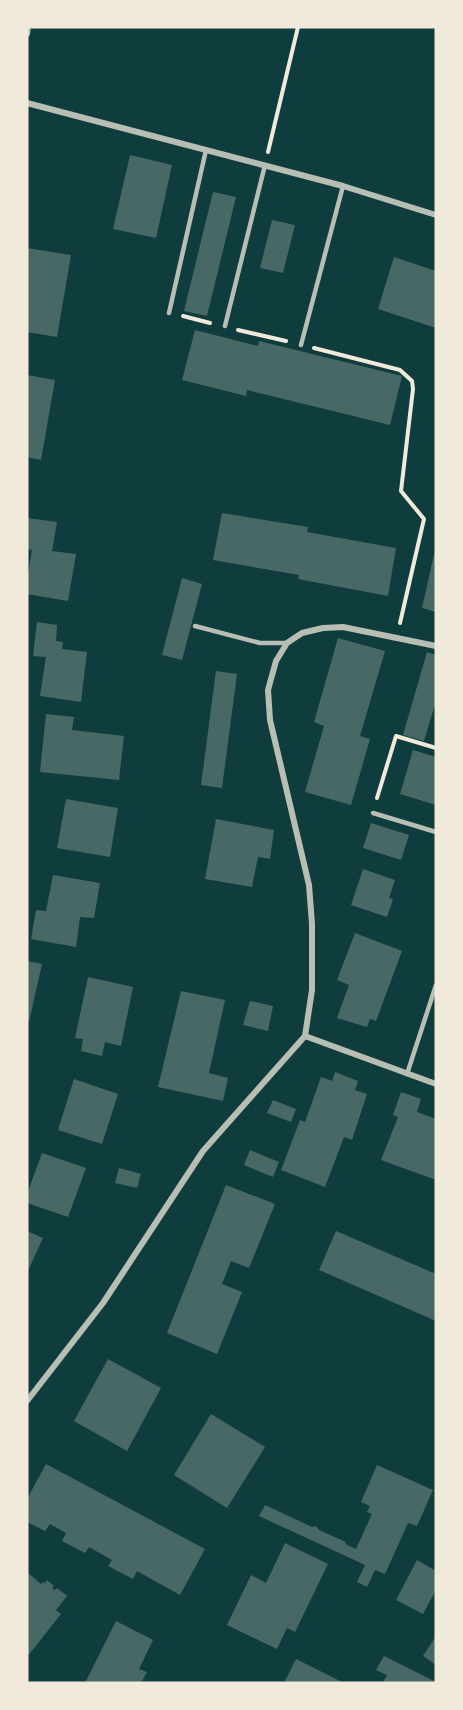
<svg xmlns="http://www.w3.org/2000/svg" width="463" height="1710" font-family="'Space Grotesk',sans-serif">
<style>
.building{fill:#486865}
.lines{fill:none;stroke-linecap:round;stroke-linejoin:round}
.path{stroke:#f1e9da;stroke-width:4}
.service{stroke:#b8beb3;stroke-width:4.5}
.minor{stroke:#b8beb3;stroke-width:6}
</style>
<rect width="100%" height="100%" fill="#0f3d3e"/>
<g class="building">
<polygon points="130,155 172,165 156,238 113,229"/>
<polygon points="213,192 236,197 207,316 184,311"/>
<polygon points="272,220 295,225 283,273 260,268"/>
<polygon points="27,248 71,255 57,337 27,332"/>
<polygon points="394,257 436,271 436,328 378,309"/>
<polygon points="195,330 258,346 259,341 402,376 390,425 247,390 246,396 182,380"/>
<polygon points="27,375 55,380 41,460 27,457"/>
<polygon points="222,513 308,527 307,532 396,548 388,596 298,579 299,575 213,560"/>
<polygon points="27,518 57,522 52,551 76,554 68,601 27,594 27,580 32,550 27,549"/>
<polygon points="435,550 436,550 436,612 422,608"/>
<polygon points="182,578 202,584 182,660 162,655"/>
<polygon points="37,622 57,625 56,641 63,642 62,649 87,652 81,702 40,696 46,657 33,656"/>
<polygon points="338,638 385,651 360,736 370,739 351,805 305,792 324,726 314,722"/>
<polygon points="427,652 436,655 436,701 424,741 403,735"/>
<polygon points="216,671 237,674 222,788 201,785"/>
<polygon points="46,714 74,717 72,730 124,736 119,780 40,772"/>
<polygon points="413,750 436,757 436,805 400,794"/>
<polygon points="66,799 118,808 110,857 57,848"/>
<polygon points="216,819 274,830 270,859 258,857 252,887 205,879"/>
<polygon points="371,823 409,835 401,860 363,848"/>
<polygon points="363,869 395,880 389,898 393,899 387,917 351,905"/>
<polygon points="53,875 100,883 94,918 80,917 76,947 31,939 36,910 46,911"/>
<polygon points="355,933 402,951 376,1021 370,1019 367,1027 337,1018 349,985 337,980"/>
<polygon points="27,961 42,964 29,1022 27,1021"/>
<polygon points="88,977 133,987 121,1046 105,1042 102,1056 81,1051 83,1039 75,1038"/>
<polygon points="181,991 225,1000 209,1073 228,1078 223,1101 158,1087"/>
<polygon points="250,1001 273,1006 268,1031 243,1025"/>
<polygon points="335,1072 358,1081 355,1090 367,1094 352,1140 344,1137 325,1187 281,1170 300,1120 305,1122 321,1077 332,1081"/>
<polygon points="74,1079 118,1094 102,1144 58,1130"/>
<polygon points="401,1092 421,1099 417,1112 436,1119 436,1180 381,1160 398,1117 393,1115"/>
<polygon points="273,1100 296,1109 291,1122 267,1113"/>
<polygon points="250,1150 279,1162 273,1177 244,1165"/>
<polygon points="42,1153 86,1168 68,1217 27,1203 27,1194"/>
<polygon points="119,1168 141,1174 137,1188 115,1183"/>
<polygon points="226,1185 275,1204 249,1268 231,1261 222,1284 242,1292 217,1354 167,1333"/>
<polygon points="27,1231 43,1238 27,1273"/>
<polygon points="336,1231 436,1274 436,1321 319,1270"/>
<polygon points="108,1359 161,1388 127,1451 74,1421"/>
<polygon points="211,1414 265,1447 227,1508 174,1475"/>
<polygon points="46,1464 205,1549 180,1595 137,1571 133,1579 108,1566 112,1560 89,1547 85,1553 62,1541 66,1533 50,1524 45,1531 27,1522 29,1513 27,1513 27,1499"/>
<polygon points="377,1465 433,1490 417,1526 408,1523 385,1574 375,1570 367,1587 357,1582 365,1565 259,1516 265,1505 312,1527 316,1526 319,1530 346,1542 345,1544 356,1549 372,1514 367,1512 370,1506 361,1502"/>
<polygon points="285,1543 328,1564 295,1632 287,1628 277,1649 227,1625 251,1575 266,1583"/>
<polygon points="417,1560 436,1571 436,1590 423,1614 396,1600"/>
<polygon points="27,1572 41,1584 43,1582 45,1583 47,1580 54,1586 52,1588 55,1590 57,1588 67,1596 56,1610 61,1614 27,1657"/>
<polygon points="116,1621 153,1640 139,1669 147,1672 141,1683 85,1683"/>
<polygon points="436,1636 436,1665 423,1656"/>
<polygon points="384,1656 436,1682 436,1683 383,1682 387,1675 376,1670"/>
<polygon points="296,1659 344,1683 290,1683 285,1681"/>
</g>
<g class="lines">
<g class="path">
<polyline points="268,152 298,27"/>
<polyline points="183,316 210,323"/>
<polyline points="238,330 286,341"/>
<polyline points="314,348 400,370 412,381 413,389 401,491 424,519 400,623"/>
<polyline points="377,798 396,736 436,748"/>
</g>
<g class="service">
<polyline points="169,313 206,150"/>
<polyline points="225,326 265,165"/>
<polyline points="301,345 343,186"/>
<polyline points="195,626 260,643 287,643"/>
<polyline points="373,813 436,832"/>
<polyline points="407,1074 436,985"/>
</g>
<g class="minor">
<polyline points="27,34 28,27"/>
<polyline points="27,103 343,186 436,215"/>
<polyline points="305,1036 436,1084"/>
<polyline points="27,1401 103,1303 203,1151 305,1036 312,990 312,924 309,885 270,720 268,690 276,661 287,643 302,633 323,628 343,627 436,646"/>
</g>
</g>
<rect width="463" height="1710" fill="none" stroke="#f1e9da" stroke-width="57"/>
</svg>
